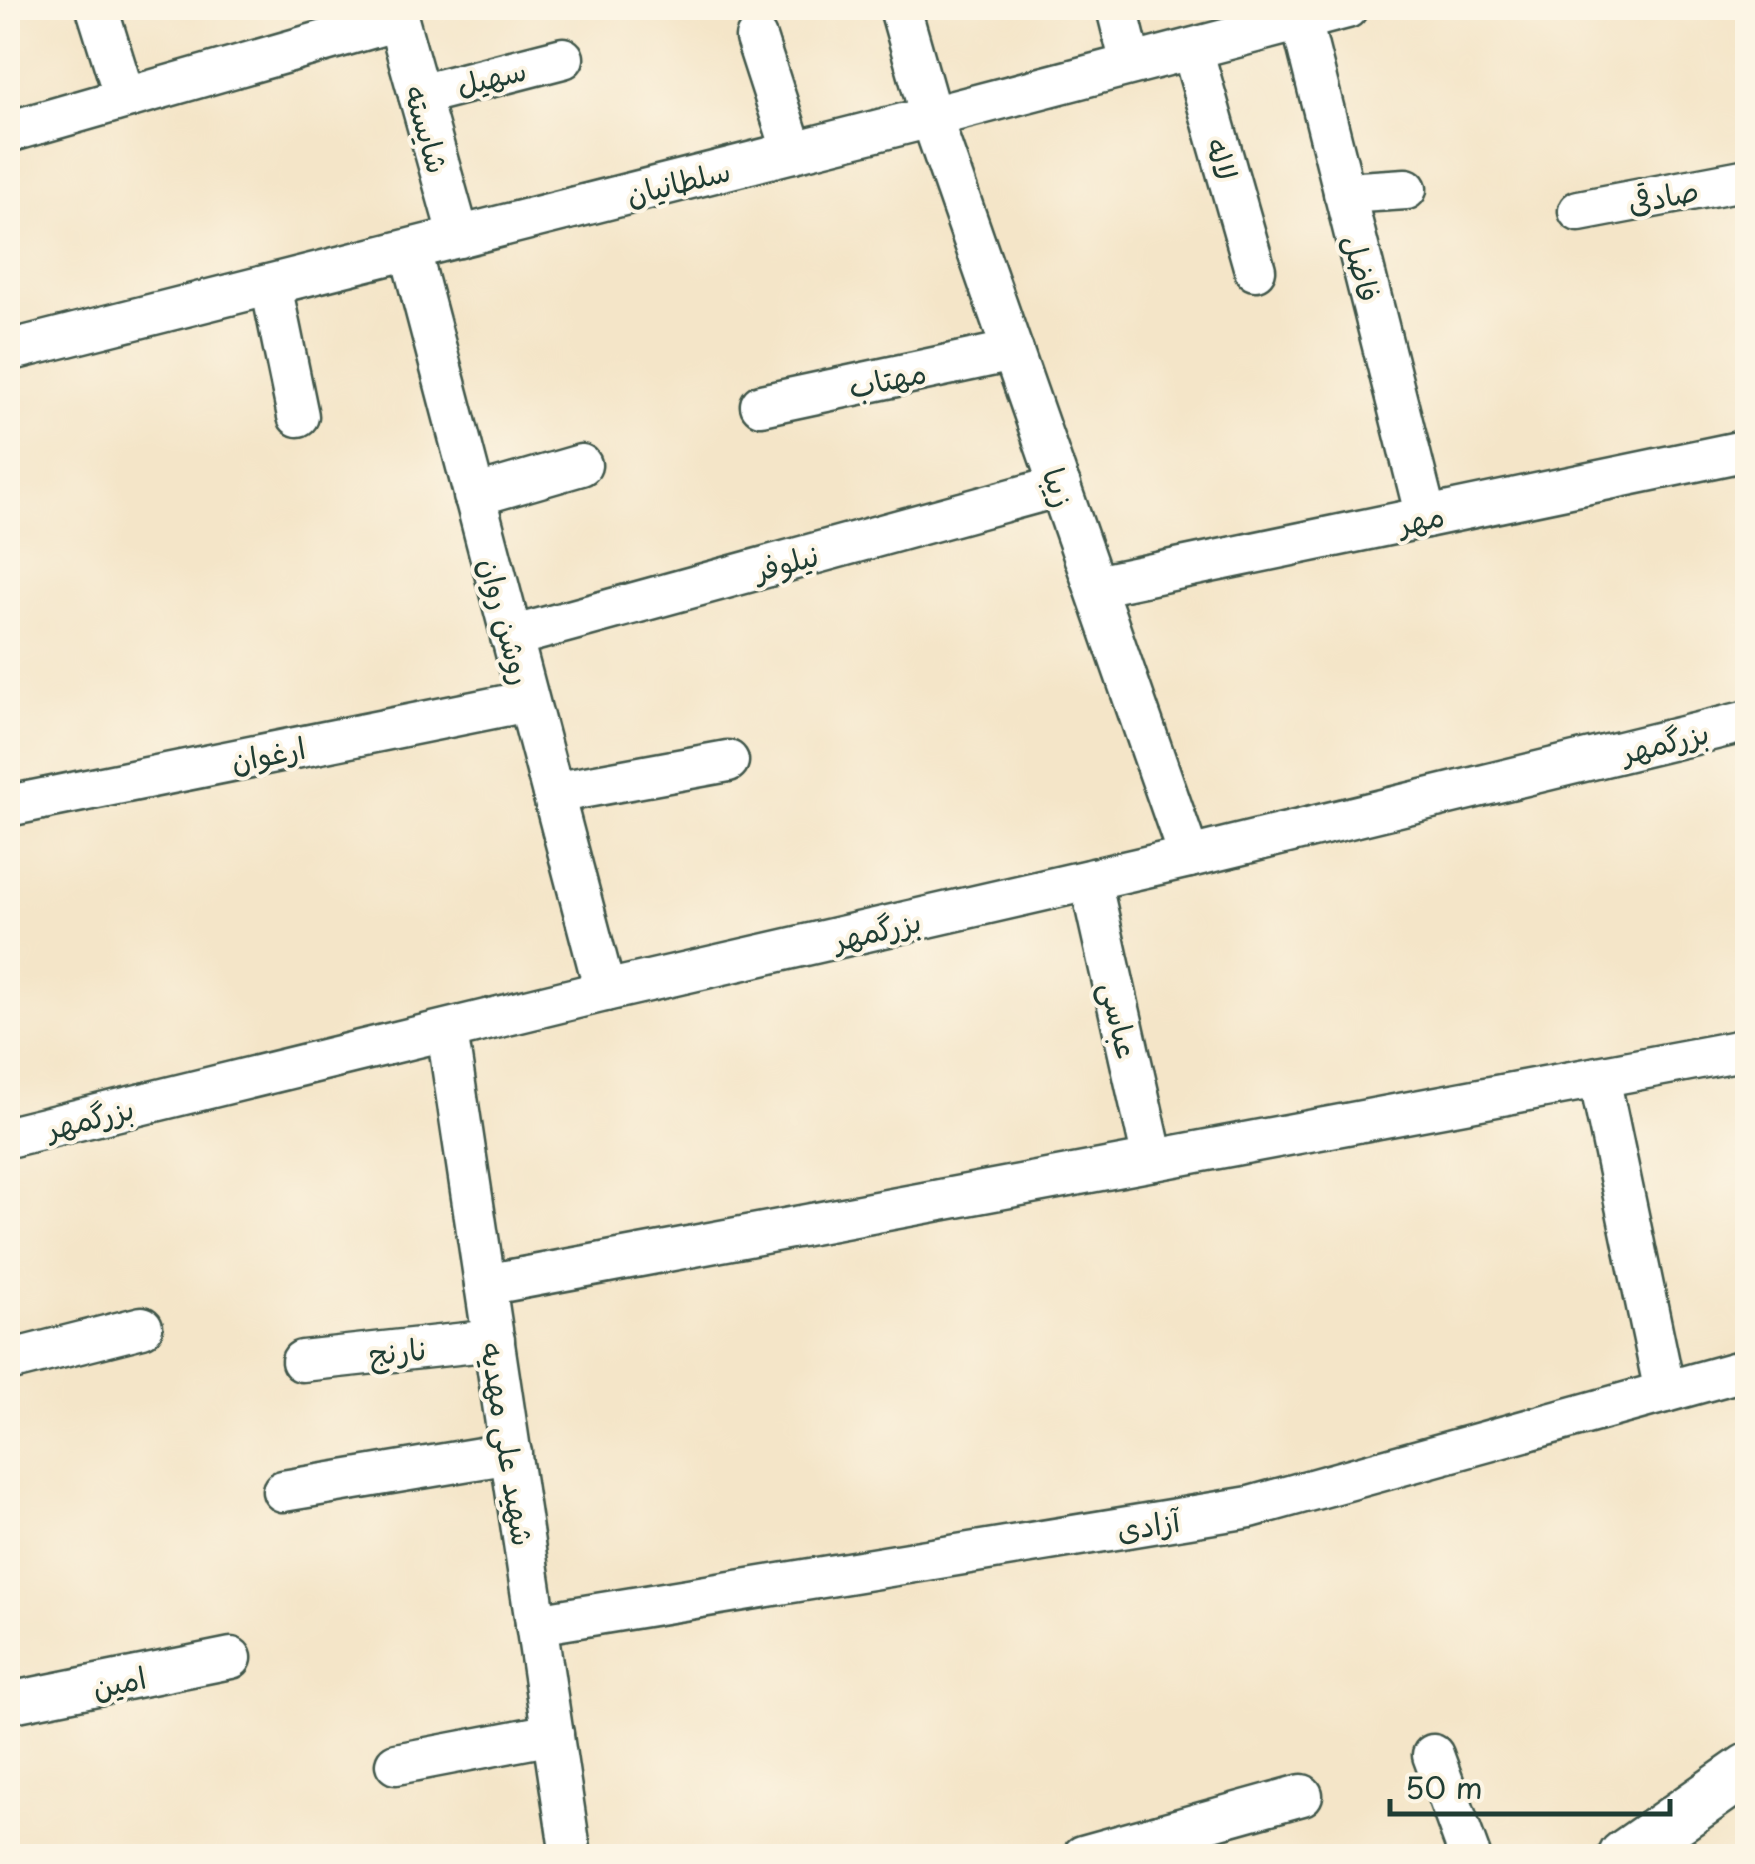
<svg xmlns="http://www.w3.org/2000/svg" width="1755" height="1864" font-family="'Playpen Sans','Playpen Sans Arabic',sans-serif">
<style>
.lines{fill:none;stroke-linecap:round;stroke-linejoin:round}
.minor-casing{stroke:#3f564a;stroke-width:45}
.major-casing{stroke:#3f564a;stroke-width:55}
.minor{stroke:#fff;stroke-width:40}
.major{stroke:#fff;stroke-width:50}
.labels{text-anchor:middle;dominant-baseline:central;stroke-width:8;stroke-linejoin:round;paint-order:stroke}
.street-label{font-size:30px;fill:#1f3d34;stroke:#fcf5e5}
</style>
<rect width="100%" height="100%" fill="#fcf5e5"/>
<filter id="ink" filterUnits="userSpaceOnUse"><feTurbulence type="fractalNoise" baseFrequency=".01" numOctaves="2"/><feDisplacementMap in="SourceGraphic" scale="20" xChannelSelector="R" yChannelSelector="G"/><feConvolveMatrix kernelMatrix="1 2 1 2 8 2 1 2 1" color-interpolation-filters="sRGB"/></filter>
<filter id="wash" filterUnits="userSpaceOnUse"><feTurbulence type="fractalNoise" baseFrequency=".0048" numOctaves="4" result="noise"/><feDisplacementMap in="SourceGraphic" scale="40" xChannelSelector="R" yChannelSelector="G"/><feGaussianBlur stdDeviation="2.25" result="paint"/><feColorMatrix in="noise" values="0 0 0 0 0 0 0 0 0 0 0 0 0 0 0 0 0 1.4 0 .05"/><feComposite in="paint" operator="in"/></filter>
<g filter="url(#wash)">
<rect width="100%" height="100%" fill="#f4e5c8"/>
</g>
<g filter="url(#ink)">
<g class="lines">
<defs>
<g id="minor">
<polyline points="97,8 125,98"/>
<polyline points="900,8 931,117 1189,857"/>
<polyline points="1117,8 1131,64"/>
<polyline points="1298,8 1426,517"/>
<polyline points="398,20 459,237"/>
<polyline points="756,38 793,152"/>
<polyline points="1192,49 1255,270"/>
<polyline points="419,95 563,58"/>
<polyline points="8,132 398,20"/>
<polyline points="1344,193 1406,189"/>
<polyline points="1579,211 1748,179"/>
<polyline points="410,250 605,991"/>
<polyline points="271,285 298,416"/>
<polyline points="8,351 931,117 1347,8"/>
<polyline points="761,405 1013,351"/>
<polyline points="474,496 581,465"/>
<polyline points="1095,586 1748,450"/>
<polyline points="511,637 1060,486"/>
<polyline points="553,793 728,761"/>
<polyline points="8,806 528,701"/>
<polyline points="1090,880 1153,1160"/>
<polyline points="447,1031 571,1856"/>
<polyline points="1599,1077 1665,1392"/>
<polyline points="8,1137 605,991 1189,857 1748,721"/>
<polyline points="485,1285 1748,1049"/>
<polyline points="8,1361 142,1327"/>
<polyline points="302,1361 494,1340"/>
<polyline points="283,1491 511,1453"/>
<polyline points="536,1624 1250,1507 1748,1369"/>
<polyline points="8,1703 231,1658"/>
<polyline points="1433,1755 1470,1856"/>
<polyline points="396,1764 553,1734"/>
<polyline points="1083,1856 1302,1795"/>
</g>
<polyline id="major" points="1624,1856 1748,1769"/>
</defs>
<use href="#minor" class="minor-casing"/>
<use href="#major" class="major-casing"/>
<use href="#minor" class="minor"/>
<use href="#major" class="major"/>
</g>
</g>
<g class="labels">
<g class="street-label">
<text transform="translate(491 76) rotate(-14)">سهیل</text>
<text transform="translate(428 129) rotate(74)">شایسته</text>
<text transform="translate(1223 159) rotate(74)">لاله</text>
<text transform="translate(678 181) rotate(-14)">سلطانیان</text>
<text transform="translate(1663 195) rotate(-11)">صادقی</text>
<text transform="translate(1363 268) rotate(76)">فاضل</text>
<text transform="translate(887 378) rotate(-12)">مهتاب</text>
<text transform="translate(1060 487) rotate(71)">زیبا</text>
<text transform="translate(1421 518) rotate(-12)">مهر</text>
<text transform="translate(786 561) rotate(-15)">نیلوفر</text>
<text transform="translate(507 621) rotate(75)">روشن روان</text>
<text transform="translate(1665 741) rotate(-14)">بزرگمهر</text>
<text transform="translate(268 753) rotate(-11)">ارغوان</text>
<text transform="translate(877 929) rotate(-13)">بزرگمهر</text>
<text transform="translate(1121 1020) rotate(77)">عباسی</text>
<text transform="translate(90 1117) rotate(-14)">بزرگمهر</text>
<text transform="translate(398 1350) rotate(-6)">نارنج</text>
<text transform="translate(509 1444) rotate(81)">شهید علی مهدیه</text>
<text transform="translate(1148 1524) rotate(-9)">آزادی</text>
<text transform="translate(119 1681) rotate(-12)">امین</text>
</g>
</g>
<rect width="1755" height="1864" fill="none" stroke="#fcf5e5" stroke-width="40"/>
<path d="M1390 1799v15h280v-15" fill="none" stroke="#1f3d34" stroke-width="5"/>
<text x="1405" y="1799" font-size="30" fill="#1f3d34" stroke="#fcf5e5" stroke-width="8" paint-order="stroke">50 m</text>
</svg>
